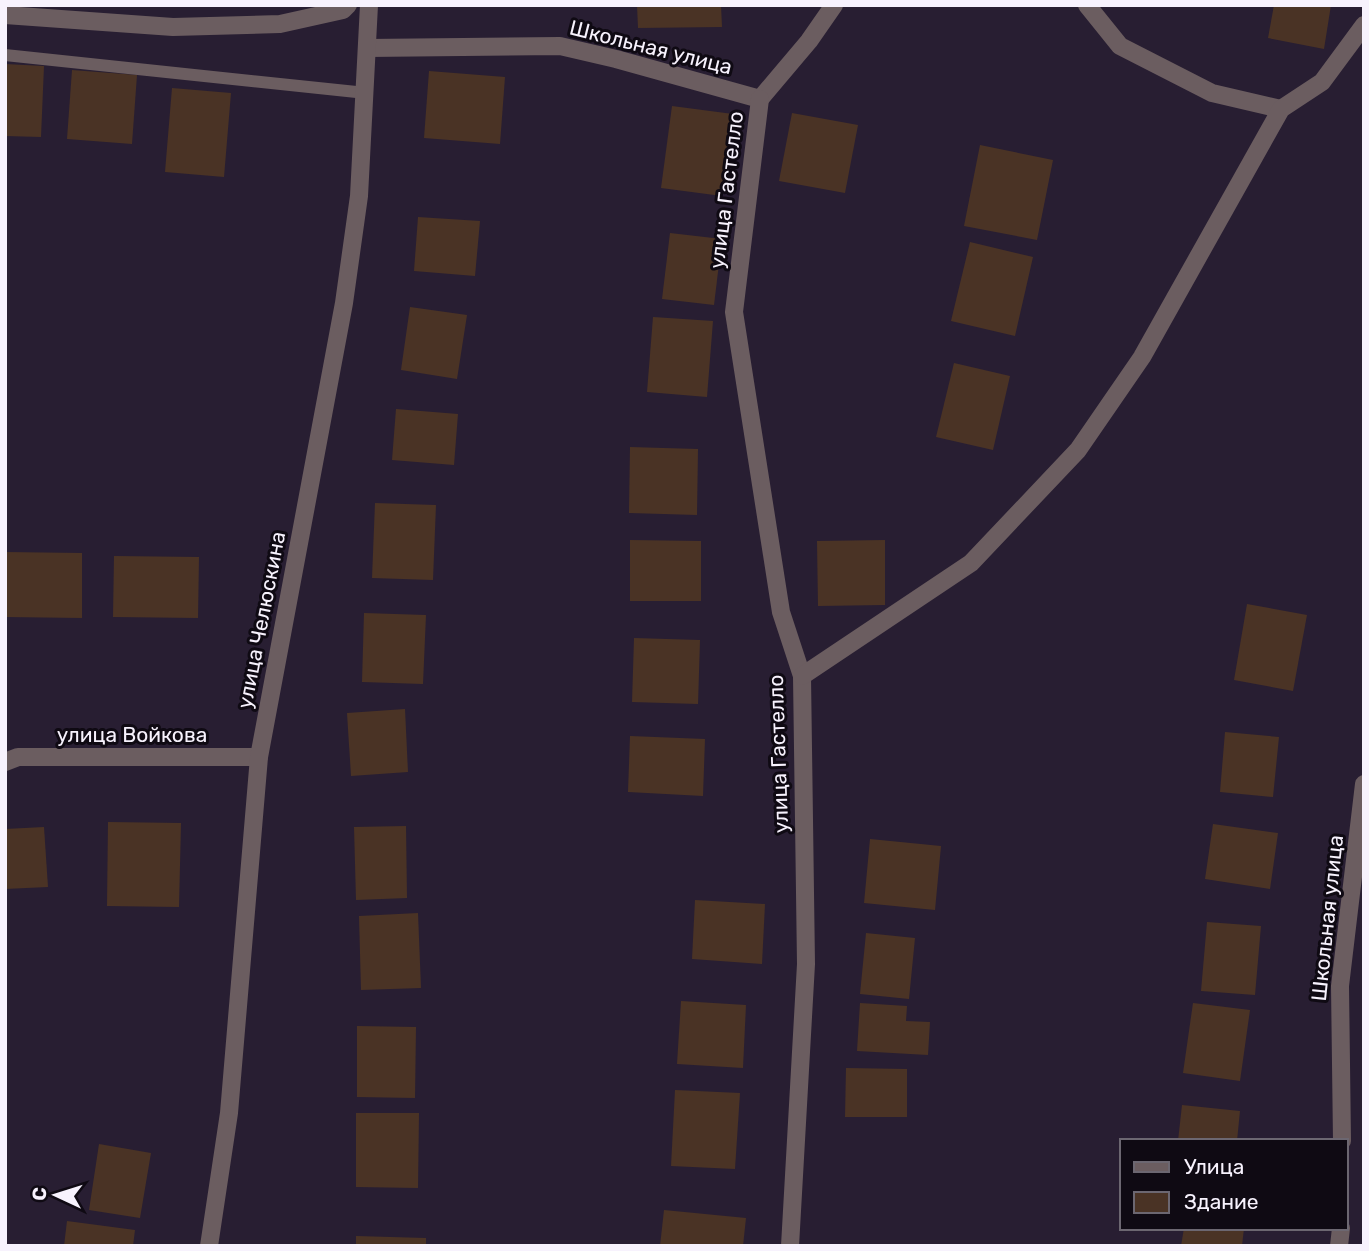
<svg xmlns="http://www.w3.org/2000/svg" width="1369" height="1251" font-family="Rubik,sans-serif">
<style>
.building{fill:#4a3325}
.lines{fill:none;stroke-linecap:round;stroke-linejoin:round}
.service{stroke:#6b5d60;stroke-width:12}
.minor{stroke:#6b5d60;stroke-width:18}
.tertiary{stroke:#6b5d60;stroke-width:18}
.labels{text-anchor:middle;dominant-baseline:central;stroke-width:6;stroke-linejoin:round;paint-order:stroke}
.street-label{font-size:21px;fill:#f7f2fd;stroke:#0f0a13}
</style>
<rect width="100%" height="100%" fill="#281e32"/>
<g class="building">
<polygon points="637,5 721,5 722,27 638,28"/>
<polygon points="1274,5 1331,5 1324,49 1268,38"/>
<polygon points="5,64 44,66 41,137 5,136"/>
<polygon points="72,70 137,75 132,144 67,139"/>
<polygon points="429,71 505,77 500,144 424,138"/>
<polygon points="172,88 231,93 224,177 165,172"/>
<polygon points="672,106 733,114 722,196 661,188"/>
<polygon points="792,113 858,125 845,193 779,181"/>
<polygon points="980,145 1053,160 1037,240 964,226"/>
<polygon points="418,217 480,221 475,276 414,271"/>
<polygon points="670,233 722,239 714,305 662,299"/>
<polygon points="970,242 1033,257 1015,336 951,321"/>
<polygon points="410,307 467,315 457,379 401,370"/>
<polygon points="653,317 713,321 707,397 647,392"/>
<polygon points="954,363 1010,376 993,450 936,437"/>
<polygon points="396,409 458,414 454,465 392,460"/>
<polygon points="630,447 698,449 697,515 629,513"/>
<polygon points="375,503 436,505 433,580 372,578"/>
<polygon points="630,540 701,541 701,601 630,601"/>
<polygon points="885,540 885,605 818,606 817,541"/>
<polygon points="5,552 82,553 82,618 5,617"/>
<polygon points="114,556 199,557 198,618 113,617"/>
<polygon points="1247,604 1307,615 1293,691 1234,680"/>
<polygon points="364,613 426,615 423,684 362,682"/>
<polygon points="634,638 700,640 698,704 632,702"/>
<polygon points="405,709 408,772 351,776 347,713"/>
<polygon points="1225,732 1279,737 1273,797 1220,792"/>
<polygon points="630,736 705,739 703,796 628,792"/>
<polygon points="108,822 181,823 179,907 107,906"/>
<polygon points="1213,824 1278,833 1270,889 1205,879"/>
<polygon points="406,826 407,898 356,900 354,827"/>
<polygon points="44,827 48,887 5,889 5,829"/>
<polygon points="870,839 941,846 935,910 864,903"/>
<polygon points="695,900 765,904 762,964 692,959"/>
<polygon points="418,913 421,988 361,990 359,916"/>
<polygon points="1207,922 1261,926 1255,995 1201,991"/>
<polygon points="866,933 915,938 909,999 860,994"/>
<polygon points="681,1001 746,1005 743,1068 677,1064"/>
<polygon points="860,1003 907,1006 906,1021 930,1022 928,1055 857,1051"/>
<polygon points="1193,1003 1250,1010 1240,1081 1183,1073"/>
<polygon points="357,1026 416,1027 415,1098 357,1097"/>
<polygon points="846,1068 907,1069 907,1117 845,1117"/>
<polygon points="675,1090 740,1093 735,1169 671,1166"/>
<polygon points="1182,1105 1240,1111 1237,1141 1178,1141"/>
<polygon points="356,1113 419,1113 418,1188 356,1187"/>
<polygon points="99,1144 151,1153 140,1218 89,1210"/>
<polygon points="664,1210 746,1218 743,1246 660,1246"/>
<polygon points="67,1221 135,1230 133,1246 64,1246"/>
<polygon points="1184,1228 1244,1228 1242,1246 1181,1246"/>
<polygon points="356,1236 426,1238 426,1246 356,1246"/>
</g>
<g class="lines">
<polyline class="service" points="5,55 366,93"/>
<g class="minor">
<polyline points="1087,5 1120,46 1212,93 1281,109"/>
<polyline points="5,15 173,27 280,24 343,10 348,5"/>
<polyline points="367,48 560,46 616,59 760,99 809,41 834,5"/>
<polyline points="760,99 734,312 781,612 802,676 806,964 790,1246"/>
<polyline points="802,676 971,563 1078,450 1142,357 1281,109 1322,82 1364,25"/>
<polyline points="5,762 18,757 259,757"/>
<polyline points="1342,1141 1340,986 1364,784"/>
<polyline points="1339,1246 1341,1228"/>
</g>
<polyline class="tertiary" points="209,1246 229,1113 259,757 344,303 359,196 369,5"/>
</g>
<g class="labels">
<g class="street-label">
<text transform="translate(651 47) rotate(14)">Школьная улица</text>
<text transform="translate(726 190) rotate(-83)">улица Гастелло</text>
<text transform="translate(261 620) rotate(-79)">улица Челюскина</text>
<text x="132" y="734">улица Войкова</text>
<text transform="translate(778 754) rotate(-92)">улица Гастелло</text>
<text transform="translate(1327 918) rotate(-84)">Школьная улица</text>
</g>
</g>
<rect width="1369" height="1251" fill="none" stroke="#f7f2fd" stroke-width="14"/>
<rect x="1120" y="1139" width="228" height="91" fill="#0f0a13" stroke="#6c6771" stroke-width="2"/>
<rect x="1134" y="1162" width="35" height="10" fill="#6b5d60" stroke="#6c6771" stroke-width="2"/>
<text x="1184" y="1174" font-size="21" fill="#f7f2fd">Улица</text>
<rect x="1134" y="1192" width="35" height="21" fill="#4a3325" stroke="#6c6771" stroke-width="2"/>
<text x="1184" y="1209" font-size="21" fill="#f7f2fd">Здание</text>
<g transform="translate(56 1195) rotate(274)" stroke="#0f0a13" stroke-width="5" paint-order="stroke">
<path d="M0-5L12 26L0 18L-12 26Z" fill="#f7f2fd"/>
<text y="-10" font-size="19" font-weight="bold" text-anchor="middle" fill="#f7f2fd">С</text>
</g>
</svg>
